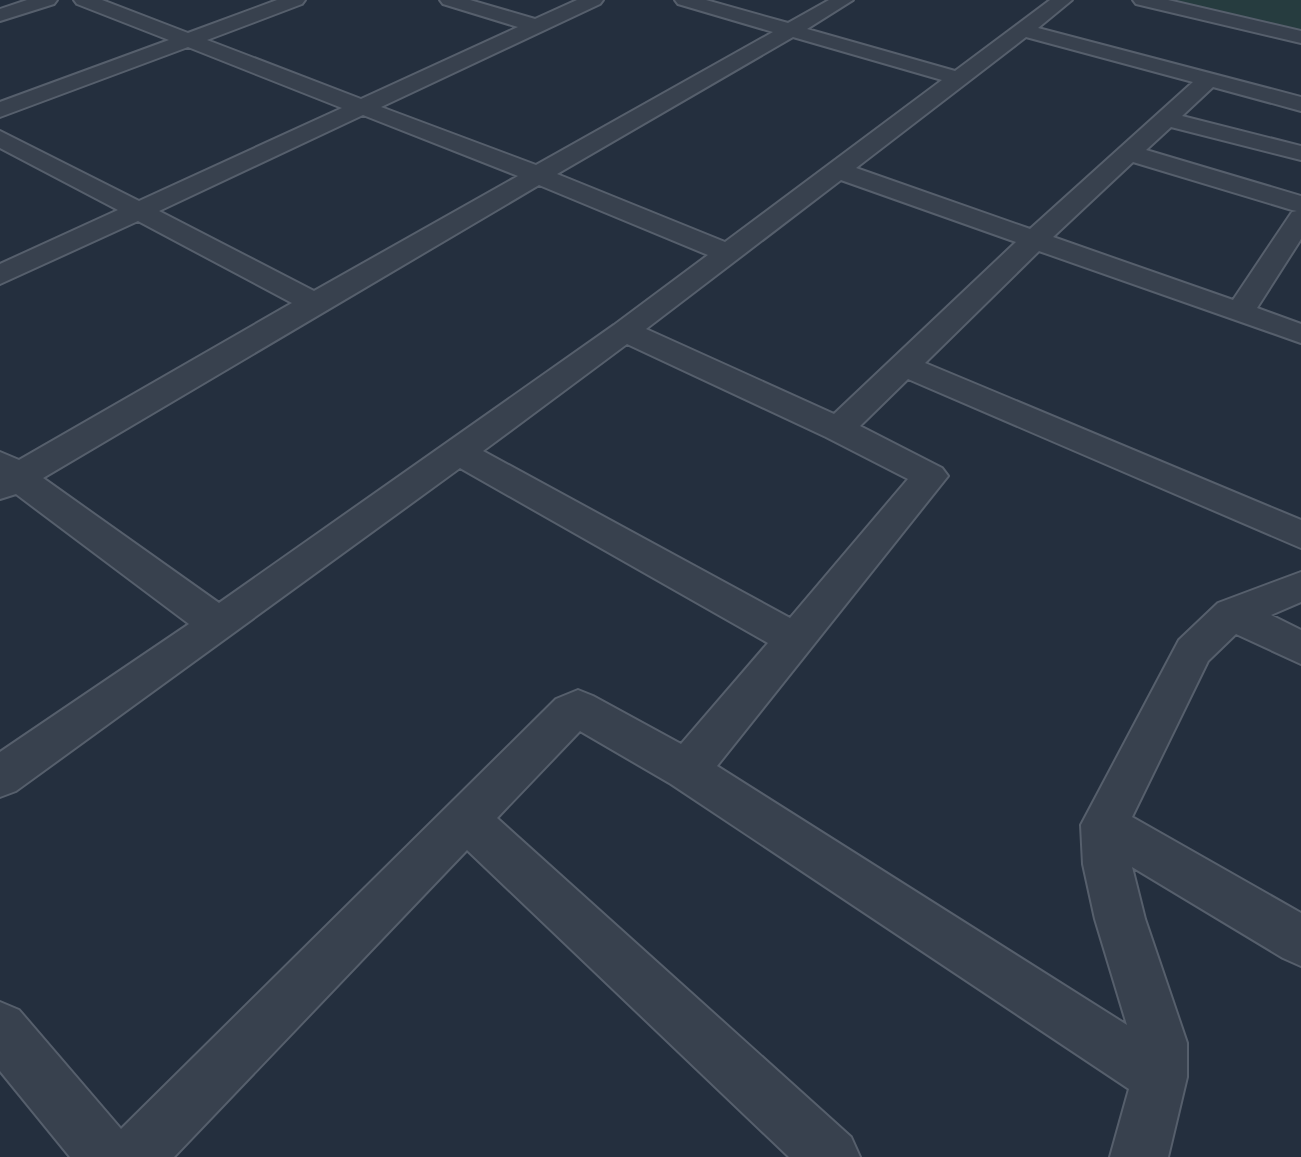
<svg xmlns="http://www.w3.org/2000/svg" width="1301" height="1157" font-family="Quicksand,sans-serif">
<style>
.green{fill:#263c3f}
.lines{fill:none;stroke-linecap:round;stroke-linejoin:round}
.minor-casing{stroke:#565f6c;stroke-width:4}
.minor{fill:#38414e;fill-rule:evenodd}
</style>
<rect width="100%" height="100%" fill="#242f3e"/>
<polygon class="green" points="1153,0 1301,0 1301,34"/>
<g class="lines">
<defs>
<g id="minor">
<polygon points="27,0 57,0 54,4 0,21 0,9"/>
<path d="M74,0H102L188,33L277,0H305L302,4L207,40L361,99L518,27L443,4L440,0H470L535,19L577,0H603L600,4L381,107L536,165L773,32L678,4L675,0H706L788,23L829,0H853L807,29L955,71L1050,0H1072L1038,28L1301,97V111L1213,87L1182,116L1301,146V160L1171,127L1146,150L1301,196V239L1257,308L1301,324V343L1039,251L925,363L1301,520V548L908,379L860,426L942,468L948,476L717,766L1127,1025L1095,919L1083,864L1081,825L1179,640L1218,603L1301,572V602L1271,615L1301,630V664L1236,634L1208,661L1132,817L1301,913V966L1283,958L1132,867L1145,919L1187,1043V1077L1168,1157H1110L1129,1089L671,784L580,731L497,818L851,1137L860,1157H789L467,850L174,1157H70L0,1071V1002L19,1010L121,1129L556,699L578,690L593,696L681,744L768,643L460,468L16,791L0,797V752L189,624L16,494L0,499V452L19,460L292,303L138,221L0,284V264L118,210L0,148V131L139,201L342,108L188,47L0,117V102L169,40L77,4ZM793,37L942,80L725,242L557,174ZM1026,37L1193,82L1030,229L856,168ZM363,115L518,176L314,291L159,211ZM1133,162L1292,210L1297,211L1292,212L1233,300L1053,237ZM841,180L1016,242L834,414L646,329ZM539,185L708,255L614,325L219,603L43,478ZM627,344L826,437L908,479L790,618L483,451Z"/>
<polygon points="1133,0 1168,0 1301,31 1301,43 1136,4"/>
</g>
</defs>
<use href="#minor" class="minor-casing"/>
<use href="#minor" class="minor"/>
</g>
</svg>
